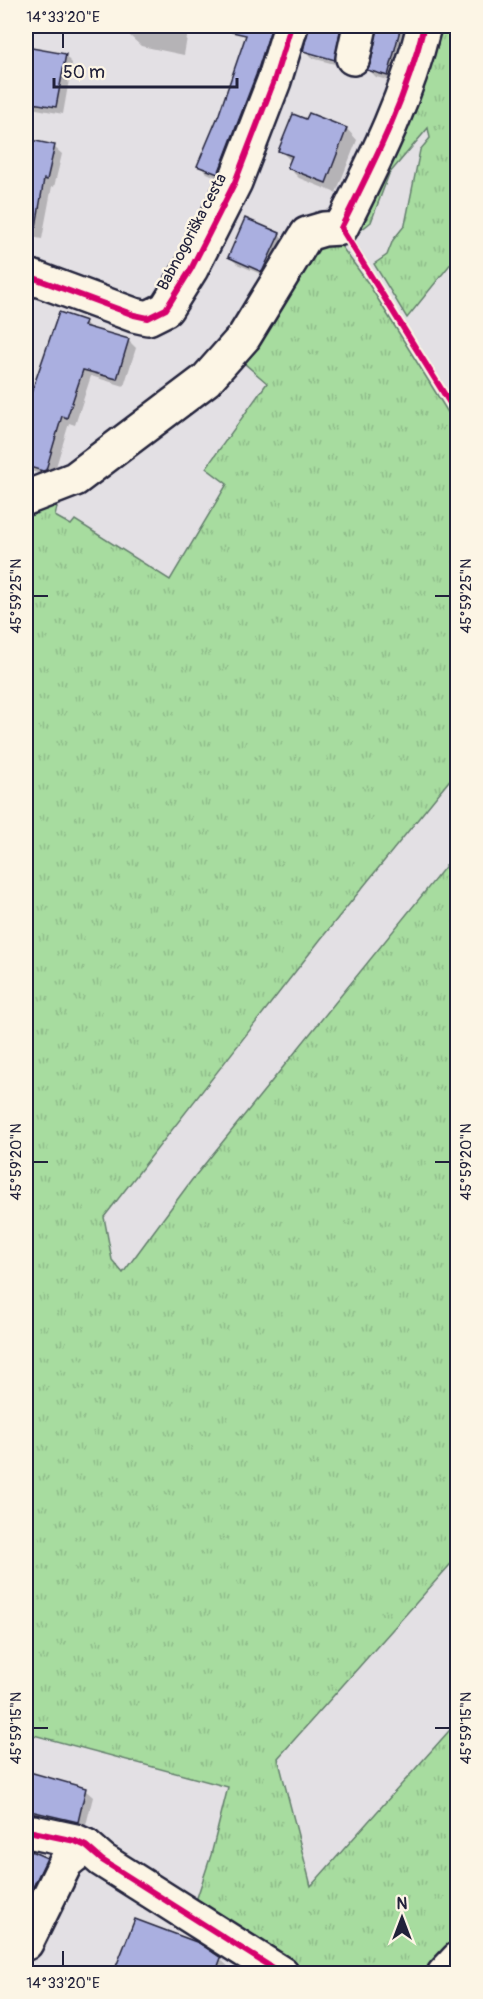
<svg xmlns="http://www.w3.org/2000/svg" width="483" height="1999" font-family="Pangolin,sans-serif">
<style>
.grass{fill:url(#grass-tufts);stroke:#647f6d;stroke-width:1.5}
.shadow{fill:#0003;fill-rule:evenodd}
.building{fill:#aaafe0;stroke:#22223b;stroke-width:1.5}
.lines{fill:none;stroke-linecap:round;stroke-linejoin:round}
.minor-casing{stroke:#22223b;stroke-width:38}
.minor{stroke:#fcf5e5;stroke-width:33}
.cycleway-casing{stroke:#fcf5e5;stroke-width:10}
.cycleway{stroke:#d6006c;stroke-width:6}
.ticks{fill:none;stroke:#22223b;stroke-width:2}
.labels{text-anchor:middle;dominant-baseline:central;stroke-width:5;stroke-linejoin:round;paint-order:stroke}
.street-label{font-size:16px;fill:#22223b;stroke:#fcf5e5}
.neatline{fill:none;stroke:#22223b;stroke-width:2}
.ticks-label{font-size:15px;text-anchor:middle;fill:#22223b}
</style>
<defs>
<pattern id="grass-tufts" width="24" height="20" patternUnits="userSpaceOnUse" patternTransform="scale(1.5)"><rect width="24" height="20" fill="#a7dc9f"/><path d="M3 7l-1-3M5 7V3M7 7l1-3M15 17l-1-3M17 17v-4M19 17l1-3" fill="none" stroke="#8fbc8a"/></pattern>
</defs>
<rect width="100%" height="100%" fill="#e3e0e4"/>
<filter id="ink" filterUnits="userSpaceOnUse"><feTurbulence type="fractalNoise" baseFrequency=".0167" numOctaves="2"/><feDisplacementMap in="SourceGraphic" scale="12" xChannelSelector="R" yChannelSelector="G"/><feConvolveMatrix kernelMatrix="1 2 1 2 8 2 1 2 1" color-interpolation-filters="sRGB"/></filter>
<g filter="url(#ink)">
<g class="grass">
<polygon points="430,26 457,26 457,256 407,318 374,264 387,255 393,240 405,225 420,150 430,138 428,128 389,174 371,222 356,234"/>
<polygon points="339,243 368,283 457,427 457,771 320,940 104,1217 112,1260 123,1273 191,1181 457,852 457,1557 278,1758 311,1886 457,1722 457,1944 434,1973 300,1973 194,1907 211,1855 228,1787 26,1733 26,503 42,498 57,507 55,516 71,525 75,520 170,580 227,484 206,468 267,383 237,357 305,248"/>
</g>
<g class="shadow">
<polygon points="132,26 189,26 184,55 141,46 130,36"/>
<polygon points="250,26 283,26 225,181 207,173 199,166 220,115"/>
<path d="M311,26H351L342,66L312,58L305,51ZM312,52L343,60L342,63L312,55Z"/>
<polygon points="379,26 401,26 408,33 395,82 376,77 369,70"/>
<polygon points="26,49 65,56 72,63 63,114 26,107"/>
<polygon points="310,115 347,129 357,140 336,193 299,178 289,168 291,161 280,150 307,121"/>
<polygon points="26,141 54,147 62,154 54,187 52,186 42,239 26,236"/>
<polygon points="279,234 286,242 270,278 237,264 230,257"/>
<polygon points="60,314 85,322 92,330 128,340 136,348 124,386 91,376 75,425 69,423 53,477 26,470 26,414"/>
<polygon points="26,1772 85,1790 93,1797 85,1829 26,1814"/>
<polygon points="26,1849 46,1860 54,1867 40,1893 26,1882"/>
<polygon points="220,1959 231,1969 229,1974 115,1974"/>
</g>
<g class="building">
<polygon points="233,26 272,26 256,75 218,174 197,166 219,114 246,35 232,32"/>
<polygon points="309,26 341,26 335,60 303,51"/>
<polygon points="378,26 401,26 388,76 367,70 371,62"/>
<polygon points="26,47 66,54 56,107 26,102"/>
<polygon points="309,113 347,128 326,183 287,168 292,156 278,151 293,114 306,119"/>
<polygon points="26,139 55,145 47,180 44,179 36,227 26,226"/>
<polygon points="245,218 280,233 262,272 228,257"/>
<polygon points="59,312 86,321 84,326 129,339 117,379 83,370 67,418 62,416 46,470 43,471 26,466 26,408"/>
<polygon points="26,1771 86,1788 78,1822 26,1810"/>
<polygon points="26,1849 47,1858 33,1887 26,1882"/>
<polygon points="135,1919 199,1943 221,1958 215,1974 113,1974"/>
</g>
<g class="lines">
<defs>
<g id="minor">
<polyline points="353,58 360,26"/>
<polyline points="26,275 134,315 148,318 166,309 191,269 235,182 274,81 291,26"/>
<path d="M26,498L75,479L206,380L244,337L307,234L324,229L341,228C375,160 406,100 424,26"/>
<polyline points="33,1832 75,1841 86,1846 102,1860 282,1974"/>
<polyline points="26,1943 66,1862 86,1846"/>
<polyline points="444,1974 458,1959"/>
</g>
</defs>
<use href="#minor" class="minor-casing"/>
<use href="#minor" class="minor"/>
<defs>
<g id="cycleway">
<path d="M424,26C406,100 375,160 341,228L458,416"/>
<polyline points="26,275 134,315 148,318 166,309 191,269 235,182 274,81 291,26"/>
<polyline points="33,1832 75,1841 86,1846 102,1860 282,1974"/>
</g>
</defs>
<use href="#cycleway" class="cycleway-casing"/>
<use href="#cycleway" class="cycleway"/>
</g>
</g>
<path class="ticks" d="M63,33V48M33,596H48M435,596H450M33,1162H48M435,1162H450M33,1728H48M435,1728H450M63,1951V1966"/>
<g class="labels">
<g class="street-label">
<text transform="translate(192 232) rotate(-62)">Babnogoriška cesta</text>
</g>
</g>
<rect width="483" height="1999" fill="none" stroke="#fcf5e5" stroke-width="66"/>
<g transform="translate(402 1918)" stroke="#fcf5e5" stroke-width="4.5" paint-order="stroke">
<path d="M0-4.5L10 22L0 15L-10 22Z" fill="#22223b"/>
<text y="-9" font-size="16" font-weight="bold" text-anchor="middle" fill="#22223b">N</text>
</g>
<path d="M54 78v9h183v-9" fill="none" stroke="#22223b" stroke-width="3"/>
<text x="63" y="78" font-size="18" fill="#22223b" stroke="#fcf5e5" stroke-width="4.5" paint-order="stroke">50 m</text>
<rect x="33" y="33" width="417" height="1933" class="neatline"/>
<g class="ticks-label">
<text x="63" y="22">14°33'20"E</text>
<text transform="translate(16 596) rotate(-90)" y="5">45°59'25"N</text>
<text transform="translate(466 596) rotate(-90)" y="5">45°59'25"N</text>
<text transform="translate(16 1162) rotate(-90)" y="5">45°59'20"N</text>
<text transform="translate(466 1162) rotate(-90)" y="5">45°59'20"N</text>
<text transform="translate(16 1728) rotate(-90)" y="5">45°59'15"N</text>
<text transform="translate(466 1728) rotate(-90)" y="5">45°59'15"N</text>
<text x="63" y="1988">14°33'20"E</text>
</g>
</svg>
